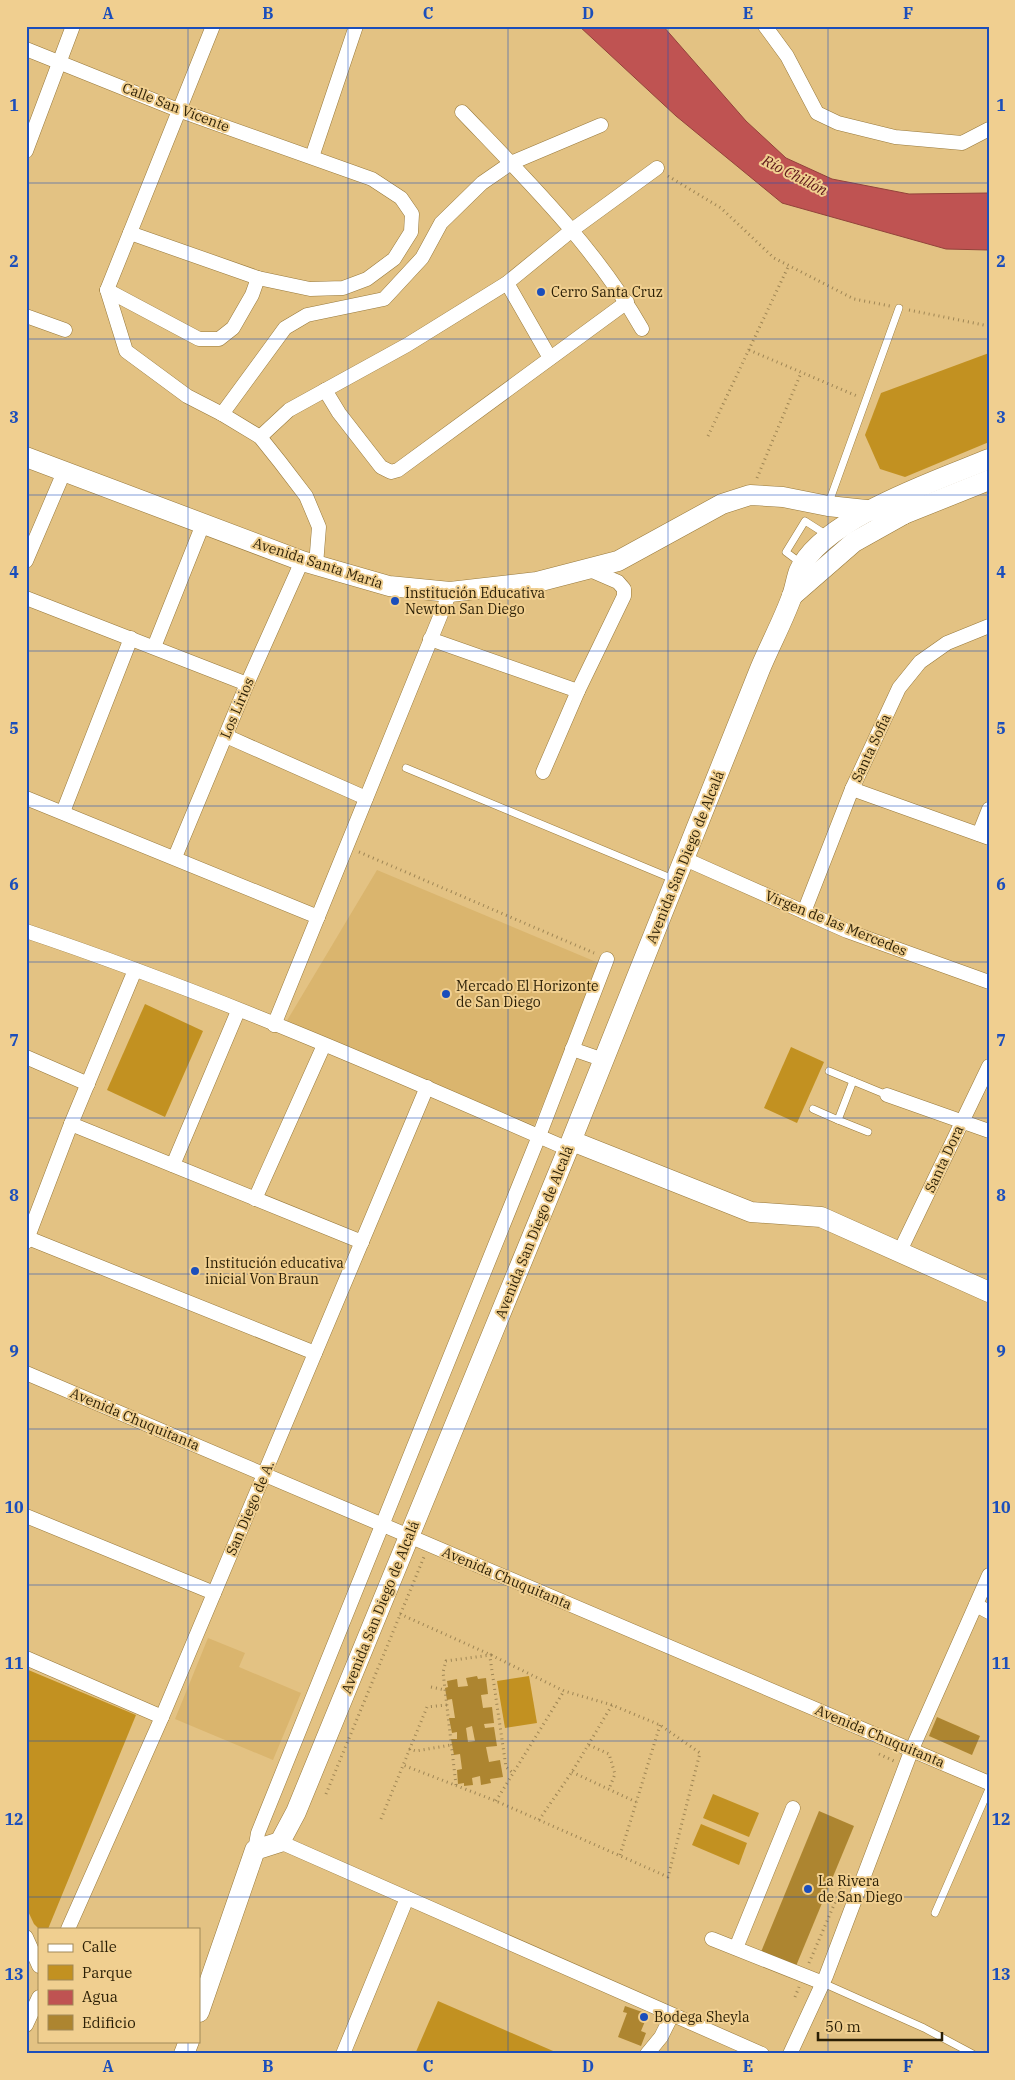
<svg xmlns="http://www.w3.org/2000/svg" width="1015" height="2080" font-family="'IBM Plex Serif',serif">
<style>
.built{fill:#dab56e}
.green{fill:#c29121}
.water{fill:#bf5352;stroke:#93433b}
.building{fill:#ad8530;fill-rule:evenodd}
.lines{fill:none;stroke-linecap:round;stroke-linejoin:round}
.lane-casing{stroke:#98793b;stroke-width:8}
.street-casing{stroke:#98793b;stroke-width:15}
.secondary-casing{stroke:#98793b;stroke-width:21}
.path{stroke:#9e8554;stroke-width:3;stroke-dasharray:1 4;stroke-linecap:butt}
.lane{stroke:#fff;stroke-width:7}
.street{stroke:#fff;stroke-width:14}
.secondary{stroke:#fff;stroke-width:20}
.grid{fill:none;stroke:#1b4ebb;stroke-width:1;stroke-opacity:0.55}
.poi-dot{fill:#1b4ebb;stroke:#f0cf90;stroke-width:2}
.labels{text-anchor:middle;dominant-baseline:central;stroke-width:4;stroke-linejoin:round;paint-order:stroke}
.street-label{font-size:14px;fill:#2b1f05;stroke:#f0cf90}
.poi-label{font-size:14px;fill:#2b1f05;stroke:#f0cf90;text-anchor:start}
.water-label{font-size:15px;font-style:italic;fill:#5d1619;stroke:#f0cf90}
.neatline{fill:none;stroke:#1b4ebb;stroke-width:2}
.grid-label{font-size:16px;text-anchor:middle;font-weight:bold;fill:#1b4ebb}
</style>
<rect width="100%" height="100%" fill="#e3c283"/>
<g class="built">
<polygon points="377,870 601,964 534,1125 285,1024"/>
<polygon points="208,1638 245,1653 239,1667 301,1693 273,1760 175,1719"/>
</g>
<g class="green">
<polygon points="989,353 989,442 905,477 880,469 865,435 881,393"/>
<polygon points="145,1004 203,1031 165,1117 107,1090"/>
<polygon points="791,1047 824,1062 797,1123 764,1108"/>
<polygon points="26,1669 136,1715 48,1929 39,1929 34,1924 26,1907"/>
<polygon points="529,1676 537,1723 505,1728 497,1681"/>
<polygon points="713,1794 759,1813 749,1837 703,1818"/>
<polygon points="701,1824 747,1843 739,1865 692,1845"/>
<polygon points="438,2001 560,2054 415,2054"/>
</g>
<polygon class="water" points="579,26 663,26 746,121 786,158 832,179 909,194 989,193 989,250 946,249 782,203 676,116"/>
<g class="building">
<path d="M477,1676L478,1679L486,1678L488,1694L481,1695L483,1708L492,1707L494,1723L484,1724L485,1728L494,1727L497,1746L486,1747L489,1762L500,1760L503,1777L490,1779L491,1783L481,1785L480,1776L472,1778L473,1785L464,1786V1783L458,1784L457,1770L462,1769L460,1754L454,1755L451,1739H457V1732L452,1733L449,1718H455L452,1699L447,1700L445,1688L448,1687L447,1681L457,1679L458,1687L468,1686L466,1678ZM472,1726L475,1741L468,1742L466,1728Z"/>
<polygon points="937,1717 980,1736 972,1755 929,1736"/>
<polygon points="819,1811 854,1826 796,1966 761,1952"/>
<polygon points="625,2006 648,2014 641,2031 646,2033 641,2046 618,2037 627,2013 623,2012"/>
</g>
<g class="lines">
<defs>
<g id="lane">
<polyline points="828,505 899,308"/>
<polyline points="802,564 786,552 805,521 827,535"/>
<polyline points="406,768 673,879"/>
<polyline points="829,1071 853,1081"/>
<polyline points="813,1109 838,1120"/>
<polyline points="868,1132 838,1120 853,1081 887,1095"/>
<polyline points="935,1913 989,1789"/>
<polyline points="823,1983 924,2028 973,2054"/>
</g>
<g id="street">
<polyline points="213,26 107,290 126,351 187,396 222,414 260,437 280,462 306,496 319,527 316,565"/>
<polyline points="765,26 787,56 817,113 838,123 895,137 962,143 989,129"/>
<polyline points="26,49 178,110 372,179 401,198 412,214 411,232 394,259 367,279 343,288 310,289 258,278"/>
<path d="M462,112C527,180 596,248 642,329"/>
<polyline points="26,151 73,26"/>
<polyline points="312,157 356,26"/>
<polyline points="507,283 550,358"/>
<polyline points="107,290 199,339 219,339 233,328 252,295 258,278 130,233"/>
<polyline points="26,316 65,330"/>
<polyline points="325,390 339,413 381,467 391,472 398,470 627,302"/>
<polyline points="222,414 285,328 307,315 384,299 422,258 441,223 482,183 511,163 601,125"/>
<polyline points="260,437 289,410 407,345 507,283 572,230 657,168"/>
<polyline points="26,561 64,472"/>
<polyline points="26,598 247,684"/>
<polyline points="430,639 578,691"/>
<polyline points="154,647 203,524"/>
<polyline points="226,736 366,798"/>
<polyline points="543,772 578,691 624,596 624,589 618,582 588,569"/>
<polyline points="852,789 989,838"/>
<polyline points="26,798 318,917"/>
<polyline points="63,812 131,638"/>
<polyline points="979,834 989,809"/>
<polyline points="175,857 247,684 302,561"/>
<polyline points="685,859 847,931 989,982"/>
<polyline points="804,912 852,789 899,688 920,662 947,643 989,626"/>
<path d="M26,931C211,993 390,1071 568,1149"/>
<polyline points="274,1025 450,592"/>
<polyline points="572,1049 604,1060"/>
<polyline points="26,1057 88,1084"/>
<polyline points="887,1095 989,1131"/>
<polyline points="71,1124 362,1242"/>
<polyline points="173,1165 238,1011"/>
<polyline points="255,1199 324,1045"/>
<polyline points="28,1238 315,1353"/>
<polyline points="26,1242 71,1124 135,970"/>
<polyline points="899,1253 989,1066"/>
<polyline points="26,1373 989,1783"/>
<polyline points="26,1516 214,1593"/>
<polyline points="976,1605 989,1612"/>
<polyline points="26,1658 162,1717"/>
<polyline points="280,1842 762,2054"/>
<polyline points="255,1850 258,1833 539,1136 607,959"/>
<polyline points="68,1929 162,1717 427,1087"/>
<polyline points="26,1937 39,1966"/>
<polyline points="712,1939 823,1983"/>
<polyline points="736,1948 793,1808"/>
<polyline points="26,2025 39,1997"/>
<polyline points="343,2054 407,1898"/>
<polyline points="647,2054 661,2037 672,2015"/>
<polyline points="790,2054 826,1976 912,1749 989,1575"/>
</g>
<g id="secondary">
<polyline points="26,457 302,561 389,586 450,592 537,582 618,561 722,504 750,495 783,497 828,506 904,514"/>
<polyline points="792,596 854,542 904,514 989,480"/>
<polyline points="572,1141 751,1212 821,1217 989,1292"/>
<path d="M199,2012L255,1850L280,1842L296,1812L568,1149L760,669C770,645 783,621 792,596C795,588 796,579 799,571C822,519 938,480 989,459"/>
<polyline points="184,2054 189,2041"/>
</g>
</defs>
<use href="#lane" class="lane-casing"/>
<use href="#street" class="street-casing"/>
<use href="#secondary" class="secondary-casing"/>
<g class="path">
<polyline points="668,176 721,208 774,258 854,299 890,306"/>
<polyline points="909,310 989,326"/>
<polyline points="749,350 857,396"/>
<polyline points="708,436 789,265"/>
<polyline points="757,478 801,373"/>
<polyline points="359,852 594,953"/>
<polyline points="400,1614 491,1655 564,1691 612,1705 660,1725 700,1753 668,1877 496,1801 403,1765"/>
<polyline points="431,1687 445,1690"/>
<polyline points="589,1745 609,1754 615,1774 609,1789"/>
<polyline points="409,1749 416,1751 451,1745"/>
<polyline points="879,1754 894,1761"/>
<polyline points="572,1772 636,1802"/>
<polyline points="456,1785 443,1672 446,1661 491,1655 490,1657 506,1767 513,1773"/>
<polyline points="326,1794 424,1557"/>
<polyline points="496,1801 564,1691"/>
<polyline points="381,1819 427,1707 447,1705"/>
<polyline points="539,1820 572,1772 612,1705"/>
<polyline points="620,1855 660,1725"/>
<polyline points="809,1963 846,1877"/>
<polyline points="795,1997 799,1987"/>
</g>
<use href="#lane" class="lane"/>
<use href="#street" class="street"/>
<use href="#secondary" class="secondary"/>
</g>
<path class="grid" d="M188,26V1929M348,26V2054M508,26V2054M668,26V2054M828,26V2054M26,183H989M26,339H989M26,495H989M26,651H989M26,806H989M26,962H989M26,1118H989M26,1274H989M26,1429H989M26,1585H989M26,1741H989M26,1897H989M188,2041V2054"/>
<g class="poi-dot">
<circle cx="541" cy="292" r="5"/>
<circle cx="395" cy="601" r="5"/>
<circle cx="446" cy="994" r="5"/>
<circle cx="195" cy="1271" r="5"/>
<circle cx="808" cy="1889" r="5"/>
<circle cx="644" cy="2017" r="5"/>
</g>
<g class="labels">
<g class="street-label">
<text transform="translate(176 107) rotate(21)">Calle San Vicente</text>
<text transform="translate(318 563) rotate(18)">Avenida Santa María</text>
<text transform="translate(237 708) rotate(-67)">Los Lirios</text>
<text transform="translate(871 748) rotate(-65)">Santa Sofia</text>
<text transform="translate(685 857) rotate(-68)">Avenida San Diego de Alcalá</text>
<text transform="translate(836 923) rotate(22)">Virgen de las Mercedes</text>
<text transform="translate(944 1159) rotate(-65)">Santa Dora</text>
<text transform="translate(534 1232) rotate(-68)">Avenida San Diego de Alcalá</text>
<text transform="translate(135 1419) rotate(23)">Avenida Chuquitanta</text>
<text transform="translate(250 1508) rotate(-67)">San Diego de A.</text>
<text transform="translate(507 1578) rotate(23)">Avenida Chuquitanta</text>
<text transform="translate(380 1607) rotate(-68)">Avenida San Diego de Alcalá</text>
<text transform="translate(880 1736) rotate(23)">Avenida Chuquitanta</text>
</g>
<g class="poi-label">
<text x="551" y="292">Cerro Santa Cruz</text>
<text x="405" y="593">Institución Educativa<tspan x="405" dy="16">Newton San Diego</tspan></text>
<text x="456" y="986">Mercado El Horizonte<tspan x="456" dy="16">de San Diego</tspan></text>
<text x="205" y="1263">Institución educativa<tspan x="205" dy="16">inicial Von Braun</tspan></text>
<text x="818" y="1881">La Rivera<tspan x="818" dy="16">de San Diego</tspan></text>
<text x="654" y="2017">Bodega Sheyla</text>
</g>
<g class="water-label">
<text transform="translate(795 175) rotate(27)">Río Chillón</text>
</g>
</g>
<rect width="1015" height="2080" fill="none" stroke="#f0cf90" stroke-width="55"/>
<rect x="38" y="1928" width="162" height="115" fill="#f0cf90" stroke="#a18958"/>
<rect x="48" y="1944" width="25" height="8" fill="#ffffff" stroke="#a18958"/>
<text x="82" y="1952" font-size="15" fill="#2b1f05">Calle</text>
<rect x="48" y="1965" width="25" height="15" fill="#c29121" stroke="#a18958"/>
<text x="82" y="1978" font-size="15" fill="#2b1f05">Parque</text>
<rect x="48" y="1990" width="25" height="15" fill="#bf5352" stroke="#a18958"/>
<text x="82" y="2002" font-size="15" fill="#2b1f05">Agua</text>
<rect x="48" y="2015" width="25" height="15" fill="#ad8530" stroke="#a18958"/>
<text x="82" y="2028" font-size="15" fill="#2b1f05">Edificio</text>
<path d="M818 2032v8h124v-8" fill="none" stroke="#2b1f05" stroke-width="2.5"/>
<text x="825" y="2032" font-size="15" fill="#2b1f05" stroke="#f0cf90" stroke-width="4" paint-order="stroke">50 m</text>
<rect x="28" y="28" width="960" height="2024" class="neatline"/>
<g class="grid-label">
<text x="108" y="19">A</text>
<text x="268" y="19">B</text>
<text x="428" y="19">C</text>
<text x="588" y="19">D</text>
<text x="748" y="19">E</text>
<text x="908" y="19">F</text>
<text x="14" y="111">1</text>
<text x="1001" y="111">1</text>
<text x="14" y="267">2</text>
<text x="1001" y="267">2</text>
<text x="14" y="423">3</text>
<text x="1001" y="423">3</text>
<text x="14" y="578">4</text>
<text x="1001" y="578">4</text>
<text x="14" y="734">5</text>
<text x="1001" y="734">5</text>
<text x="14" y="890">6</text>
<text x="1001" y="890">6</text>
<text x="14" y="1046">7</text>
<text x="1001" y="1046">7</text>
<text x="14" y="1201">8</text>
<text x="1001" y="1201">8</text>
<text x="14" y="1357">9</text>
<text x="1001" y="1357">9</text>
<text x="14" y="1513">10</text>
<text x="1001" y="1513">10</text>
<text x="14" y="1669">11</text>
<text x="1001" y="1669">11</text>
<text x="14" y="1825">12</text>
<text x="1001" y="1825">12</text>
<text x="14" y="1980">13</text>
<text x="1001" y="1980">13</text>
<text x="108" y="2072">A</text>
<text x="268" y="2072">B</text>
<text x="428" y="2072">C</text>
<text x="588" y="2072">D</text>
<text x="748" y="2072">E</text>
<text x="908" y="2072">F</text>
</g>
</svg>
